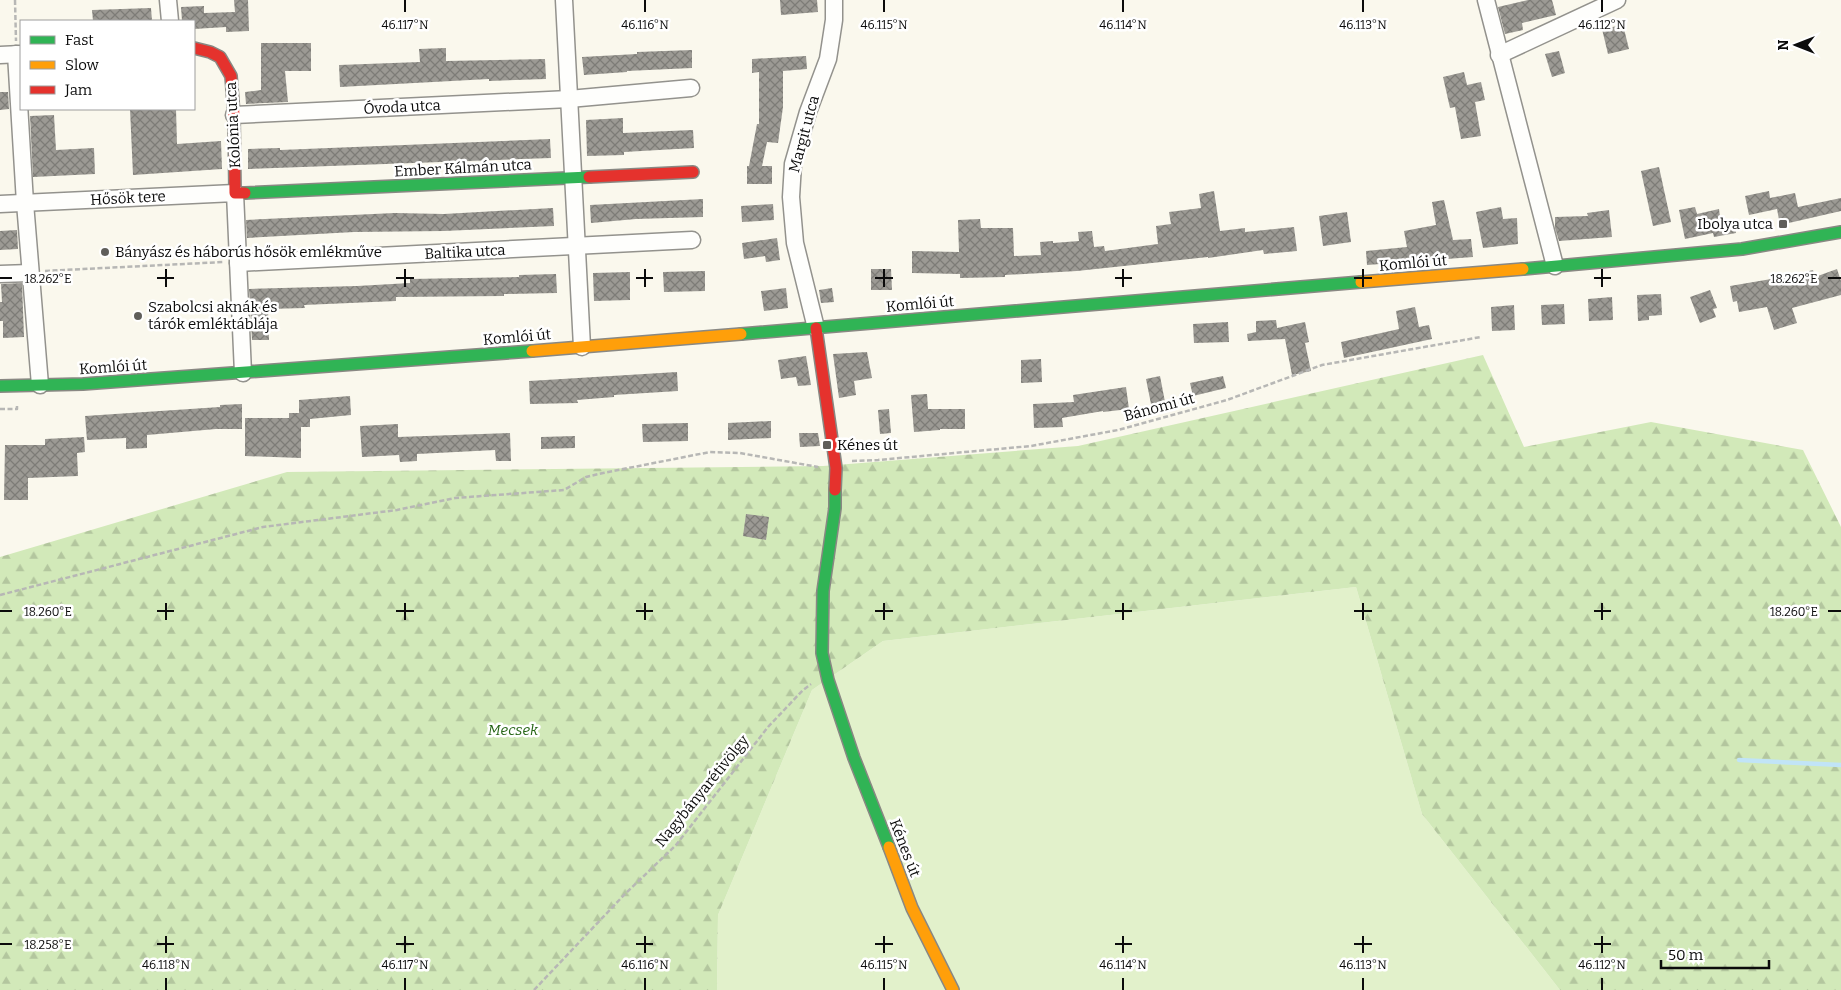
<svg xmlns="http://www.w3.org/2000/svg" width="1841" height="990" font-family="Bitter,serif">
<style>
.grass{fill:#e2f1cb}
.forest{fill:url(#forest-firs)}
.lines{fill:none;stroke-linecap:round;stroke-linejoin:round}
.stream{stroke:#c1e4f7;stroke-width:4.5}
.building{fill:url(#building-cross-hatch)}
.street-casing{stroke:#93928d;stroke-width:19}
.fast-casing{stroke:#898883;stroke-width:14}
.slow-casing{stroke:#898883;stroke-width:14}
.jam-casing{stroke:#898883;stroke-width:14}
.path{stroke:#b7b7b5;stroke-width:2.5;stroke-dasharray:5 2.5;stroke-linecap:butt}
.street{stroke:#fefefc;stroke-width:16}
.fast{stroke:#30b455;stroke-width:11}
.slow{stroke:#ff9f0a;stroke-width:11}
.jam{stroke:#e5322d;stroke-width:11}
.ticks{fill:none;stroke:#0b0b0b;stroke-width:2}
.poi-dot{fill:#5f5e5a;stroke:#fff;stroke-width:2}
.labels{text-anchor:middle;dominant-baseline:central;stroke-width:5;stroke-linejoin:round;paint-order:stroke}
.street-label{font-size:15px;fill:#0b0b0b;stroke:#fff}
.poi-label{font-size:15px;fill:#0b0b0b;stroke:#fff;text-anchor:start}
.park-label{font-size:15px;font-style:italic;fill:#276617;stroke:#fff}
.ticks-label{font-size:12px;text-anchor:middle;fill:#0b0b0b;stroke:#fff;stroke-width:5;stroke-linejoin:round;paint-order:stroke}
</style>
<defs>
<pattern id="forest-firs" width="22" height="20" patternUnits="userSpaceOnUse" patternTransform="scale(1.25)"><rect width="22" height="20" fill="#d2e9b9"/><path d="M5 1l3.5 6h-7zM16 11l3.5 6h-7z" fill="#b3c69e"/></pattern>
<pattern id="building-cross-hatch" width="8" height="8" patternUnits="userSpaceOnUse" patternTransform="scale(1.25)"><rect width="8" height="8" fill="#9c9a94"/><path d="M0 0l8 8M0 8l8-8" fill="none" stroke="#7d7c77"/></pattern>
</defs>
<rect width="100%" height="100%" fill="#faf8ed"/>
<polygon class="grass" points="1356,587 1422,814 1560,990 717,990 718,915 812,690 883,641"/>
<polygon class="forest" points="1483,355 1524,447 1651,422 1803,450 1841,527 1841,990 1560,990 1422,814 1356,587 883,641 812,690 718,915 717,990 0,990 0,557 287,472 823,466 1078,446"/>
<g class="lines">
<polyline class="stream" points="1739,760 1841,765"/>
</g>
<g class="building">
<polygon points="234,0 248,0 249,31 226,32 226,27 194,29 194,21 182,21 181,7 204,6 204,13 235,12"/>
<polygon points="780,0 817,0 818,12 781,15"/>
<polygon points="1528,0 1552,0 1556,15 1522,23 1523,30 1505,34 1498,7"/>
<polygon points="151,8 152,21 93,21 92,10"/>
<polygon points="1623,25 1629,49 1608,54 1602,29"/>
<polygon points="261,43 311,43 311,71 285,71 288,102 246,104 245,92 261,90"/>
<polygon points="446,48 446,61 545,59 546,79 489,81 489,79 340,87 339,65 420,62 419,49"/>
<polygon points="692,50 692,68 627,71 627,72 584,75 582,57 637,54 637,52"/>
<polygon points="1559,51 1565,73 1552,77 1545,54"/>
<polygon points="806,56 807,69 783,71 783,107 778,143 767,142 762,166 772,166 772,184 747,184 747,166 749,166 757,124 759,124 759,72 752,73 752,59"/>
<polygon points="1464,72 1467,85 1481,82 1485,100 1475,102 1481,136 1461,139 1455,107 1450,108 1443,77"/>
<polygon points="0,92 8,92 9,109 0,110"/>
<polygon points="130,109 176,109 177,144 221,141 222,169 133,175"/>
<polygon points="54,115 56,150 94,148 95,174 33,177 30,116"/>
<polygon points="623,118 623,133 693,130 694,148 624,152 624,155 587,156 586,120"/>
<polygon points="550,139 551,158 248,169 248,149 280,148 280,150"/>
<polygon points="1659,167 1671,222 1653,226 1641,171"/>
<polygon points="1214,191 1220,231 1245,228 1245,232 1294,227 1297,251 1264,254 1263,250 1208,258 1208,257 1077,271 1005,275 1005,277 960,278 960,274 912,273 912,251 959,252 958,220 980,219 981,228 1013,228 1014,256 1041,255 1040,242 1053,241 1053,243 1079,241 1078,232 1092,231 1094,247 1104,246 1105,251 1158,244 1156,226 1171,224 1169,212 1201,208 1199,194"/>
<polygon points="1769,191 1770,198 1795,193 1798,207 1841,198 1841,211 1780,225 1777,209 1749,215 1745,196"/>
<polygon points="703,199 703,217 636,219 591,223 590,205"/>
<polygon points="1444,200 1453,240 1471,239 1473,257 1367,265 1366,251 1407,247 1404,231 1436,225 1432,202"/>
<polygon points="773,204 774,220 742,222 741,206"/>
<polygon points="1501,207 1503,219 1517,218 1518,244 1483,248 1476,212"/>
<polygon points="1695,207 1697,214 1719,209 1721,224 1735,222 1736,233 1714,237 1713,233 1685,239 1679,210"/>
<polygon points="553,208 554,226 444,231 354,232 247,238 246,220 395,213 444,214"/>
<polygon points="1609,210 1612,237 1559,241 1555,228 1555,217 1588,216 1587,213"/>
<polygon points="1347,212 1351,242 1323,246 1319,216"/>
<polygon points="17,230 18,249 0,250 0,231"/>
<polygon points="777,238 780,260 766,262 765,256 744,259 742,243"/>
<polygon points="871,269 891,269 892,290 871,290"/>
<polygon points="1837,269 1841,281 1841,295 1792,308 1797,323 1774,330 1767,307 1739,312 1737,301 1733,302 1730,286 1794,275 1813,270 1815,277"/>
<polygon points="705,271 705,291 664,292 663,272"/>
<polygon points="630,272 630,300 594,301 593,273"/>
<polygon points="556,274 557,293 504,294 504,296 396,297 396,301 304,305 305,308 268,309 269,340 252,340 249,289 357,286 410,283 410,279 519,277 519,275"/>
<polygon points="22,283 24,337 3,338 3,321 0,321 0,302 2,302 1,284"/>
<polygon points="786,288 788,308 764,311 761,291"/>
<polygon points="832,288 834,302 821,303 819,290"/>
<polygon points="1710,290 1717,308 1713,309 1716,317 1700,323 1690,297"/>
<polygon points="1661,294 1662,315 1649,316 1649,320 1638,321 1637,295"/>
<polygon points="1612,297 1613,320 1589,321 1588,299"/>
<polygon points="1564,304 1565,324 1542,325 1541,305"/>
<polygon points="1514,305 1515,330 1492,331 1491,307"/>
<polygon points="1415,307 1419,327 1429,325 1432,339 1344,358 1341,342 1399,329 1396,311"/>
<polygon points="1276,320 1277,328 1305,322 1309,342 1305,343 1311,371 1292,375 1285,339 1248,341 1247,334 1256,332 1256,321"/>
<polygon points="1228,322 1229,342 1194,343 1193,324"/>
<polygon points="867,352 872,378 854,381 856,395 839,398 833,354"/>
<polygon points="806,356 811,385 798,386 796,377 781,379 778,360"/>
<polygon points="1041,359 1042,382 1021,383 1021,360"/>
<polygon points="677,372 678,391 614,395 614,397 577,400 578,403 530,404 529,381"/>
<polygon points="1160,376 1165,402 1151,404 1146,379"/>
<polygon points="1223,376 1226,388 1193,396 1190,383"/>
<polygon points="1126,387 1129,409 1103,412 1103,411 1062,418 1063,427 1034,428 1033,404 1074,402 1073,395"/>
<polygon points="927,394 928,409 965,409 965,429 940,429 940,430 914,432 911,395"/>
<polygon points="350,396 351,415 310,419 310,427 301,427 301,458 245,456 245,418 289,418 289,413 299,413 299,400"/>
<polygon points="242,404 242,429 216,429 147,435 147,448 126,449 126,438 87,440 85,416 220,407 220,405"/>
<polygon points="889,409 891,433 880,434 878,410"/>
<polygon points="771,421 771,438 728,440 728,423"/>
<polygon points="688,423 688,441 643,442 642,424"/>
<polygon points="398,424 398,437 510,433 511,461 496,461 495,450 417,454 417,461 400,462 399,455 362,457 360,426"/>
<polygon points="799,433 818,433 820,446 800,447"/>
<polygon points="575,436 575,448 541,449 541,437"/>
<polygon points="84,437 85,452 77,453 78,476 28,478 28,500 4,500 5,445 45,445 45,439"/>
<polygon points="746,514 769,517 766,540 743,536"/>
</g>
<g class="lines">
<defs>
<g id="street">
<polyline points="168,0 170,21"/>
<polyline points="564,0 582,347"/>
<polyline points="1486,0 1555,266"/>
<polyline points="16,54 25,203 40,385"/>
<polyline points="0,55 21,54"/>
<polyline points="1499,55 1617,0"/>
<polyline points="234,115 569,99 691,88"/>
<polyline points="0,204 235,193 243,373"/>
<polyline points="238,263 692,240"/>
<polyline points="0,274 30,273"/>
<polyline points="816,328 795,243 791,197 793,164 808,112 828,59 834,20 834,0"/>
</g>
<g id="fast">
<polyline points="245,193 589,177"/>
<polyline points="1523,269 1742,249 1841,232"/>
<polyline points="741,334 1361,282"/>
<polyline points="0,386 83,384 532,351"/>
<polyline points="835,490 835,508 823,591 822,653 828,680 854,758 889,847"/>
</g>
<g id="slow">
<polyline points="1361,282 1523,269"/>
<polyline points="532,351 741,334"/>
<polyline points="889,847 912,908 953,990"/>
</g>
<g id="jam">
<polyline points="194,48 210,52 220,57 231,76 234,115 235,193 245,193"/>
<polyline points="589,177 693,172"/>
<polyline points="816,328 836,468 835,490"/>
</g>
</defs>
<use href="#street" class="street-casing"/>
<use href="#fast" class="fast-casing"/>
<use href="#slow" class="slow-casing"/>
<use href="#jam" class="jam-casing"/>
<g class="path">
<polyline points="15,0 16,41"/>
<polyline points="45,271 224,262"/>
<polyline points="0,409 17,409 17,405"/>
<polyline points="852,461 878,460 1031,446 1118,430 1227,400 1322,365 1481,337"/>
<polyline points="0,595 263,527 397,510 455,498 564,490 586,477 603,473 710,452 740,453 818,467"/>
<polyline points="534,990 624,895 676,845 768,727 803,690 811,684"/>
</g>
<use href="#street" class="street"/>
<use href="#fast" class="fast"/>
<use href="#slow" class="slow"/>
<use href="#jam" class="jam"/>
</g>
<path class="ticks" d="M405,0V12M645,0V12M884,0V12M1123,0V12M1363,0V12M1602,0V12M166,269V287M405,269V287M645,269V287M884,269V287M1123,269V287M1363,269V287M1602,269V287M0,278H12M157,278H174M396,278H414M636,278H653M875,278H893M1115,278H1132M1354,278H1372M1594,278H1611M1828,278H1841M166,603V620M405,603V620M645,603V620M884,603V620M1123,603V620M1363,603V620M1602,603V620M0,611H12M157,611H174M396,611H414M636,611H653M875,611H893M1115,611H1132M1354,611H1372M1594,611H1611M1828,611H1841M166,936V953M405,936V953M645,936V953M884,936V953M1123,936V953M1363,936V953M1602,936V953M0,944H12M157,944H174M396,944H414M636,944H653M875,944H893M1115,944H1132M1354,944H1372M1594,944H1611M166,978V990M405,978V990M645,978V990M884,978V990M1123,978V990M1363,978V990M1602,978V990"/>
<g class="poi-dot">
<rect x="1778" y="219" width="10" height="10" rx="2.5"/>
<circle cx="105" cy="252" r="5"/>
<circle cx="138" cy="316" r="5"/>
<rect x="822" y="440" width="10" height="10" rx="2.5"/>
</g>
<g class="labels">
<g class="street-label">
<text transform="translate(402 107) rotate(-3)">Óvoda utca</text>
<text transform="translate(233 125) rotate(-93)">Kolónia utca</text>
<text transform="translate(804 134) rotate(-75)">Margit utca</text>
<text transform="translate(463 168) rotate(-3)">Ember Kálmán utca</text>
<text transform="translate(128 198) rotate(-3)">Hősök tere</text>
<text transform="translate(465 252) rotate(-3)">Baltika utca</text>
<text transform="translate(1413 263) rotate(-5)">Komlói út</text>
<text transform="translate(920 304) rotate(-5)">Komlói út</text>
<text transform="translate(517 337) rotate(-5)">Komlói út</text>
<text transform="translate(113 367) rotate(-4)">Komlói út</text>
<text transform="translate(1159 407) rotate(-15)">Bánomi út</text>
<text transform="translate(702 791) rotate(-51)">Nagybányarétivölgy</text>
<text transform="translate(905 848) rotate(69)">Kénes út</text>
</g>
<g class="poi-label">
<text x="1773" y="224" text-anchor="end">Ibolya utca</text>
<text x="115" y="252">Bányász és háborús hősök emlékműve</text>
<text x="148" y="307">Szabolcsi aknák és<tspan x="148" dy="17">tárók emléktáblája</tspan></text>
<text x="837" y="445">Kénes út</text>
</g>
<g class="park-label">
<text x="513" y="730">Mecsek</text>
</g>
</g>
<g class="ticks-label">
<text x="405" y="29">46.117°N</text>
<text x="645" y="29">46.116°N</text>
<text x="884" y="29">46.115°N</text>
<text x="1123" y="29">46.114°N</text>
<text x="1363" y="29">46.113°N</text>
<text x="1602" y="29">46.112°N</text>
<text x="1794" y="283">18.262°E</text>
<text x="48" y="283">18.262°E</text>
<text x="1794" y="616">18.260°E</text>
<text x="48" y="616">18.260°E</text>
<text x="48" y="949">18.258°E</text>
<text x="166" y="969">46.118°N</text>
<text x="405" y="969">46.117°N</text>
<text x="645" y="969">46.116°N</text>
<text x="884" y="969">46.115°N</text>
<text x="1123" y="969">46.114°N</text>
<text x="1363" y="969">46.113°N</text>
<text x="1602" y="969">46.112°N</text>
</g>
<rect x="20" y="20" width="175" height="90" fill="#ffffff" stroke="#9d9d9d"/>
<rect x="30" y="36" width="25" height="8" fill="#30b455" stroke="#9d9d9d"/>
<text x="65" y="45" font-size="15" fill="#0b0b0b">Fast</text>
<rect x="30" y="61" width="25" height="8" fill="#ff9f0a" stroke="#9d9d9d"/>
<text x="65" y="70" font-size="15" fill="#0b0b0b">Slow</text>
<rect x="30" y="86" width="25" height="8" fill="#e5322d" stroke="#9d9d9d"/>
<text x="65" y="95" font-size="15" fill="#0b0b0b">Jam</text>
<g transform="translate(1796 45) rotate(270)" stroke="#ffffff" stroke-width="4" paint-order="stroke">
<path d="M0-4L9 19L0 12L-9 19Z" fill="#0b0b0b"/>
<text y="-8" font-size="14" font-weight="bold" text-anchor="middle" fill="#0b0b0b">N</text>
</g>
<path d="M1661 960v8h108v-8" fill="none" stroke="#0b0b0b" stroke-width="2.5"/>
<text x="1668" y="960" font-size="15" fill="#0b0b0b" stroke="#ffffff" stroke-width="4" paint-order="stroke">50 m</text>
</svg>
